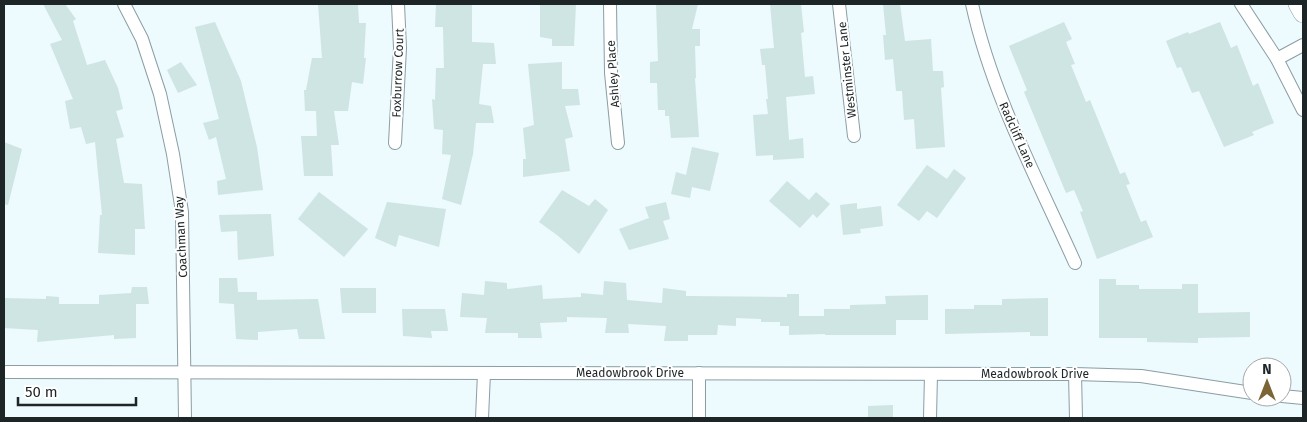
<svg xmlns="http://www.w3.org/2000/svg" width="1307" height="422" font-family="'Fira Sans',sans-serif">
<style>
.building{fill:#cee5e3}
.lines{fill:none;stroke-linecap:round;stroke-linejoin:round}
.street-casing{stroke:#8a9ea4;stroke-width:14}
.secondary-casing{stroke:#8a9ea4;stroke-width:20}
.street{stroke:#fff;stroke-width:12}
.secondary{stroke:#fff;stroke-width:19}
.labels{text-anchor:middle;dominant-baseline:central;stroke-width:4;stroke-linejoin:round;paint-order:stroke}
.street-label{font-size:12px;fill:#1d2527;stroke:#fff}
</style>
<rect width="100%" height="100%" fill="#edfafe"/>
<g class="building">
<polygon points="43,4 65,4 76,19 73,21 87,65 105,60 118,88 123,109 116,111 124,137 116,139 124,183 142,184 145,229 135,229 135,255 98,253 100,215 102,215 95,142 86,144 81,127 70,129 65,101 73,99 50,44 62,40"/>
<polygon points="318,4 358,4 359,23 366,23 364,58 366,58 363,84 352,82 348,111 334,111 339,145 331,145 333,176 304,176 301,136 317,136 316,111 305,111 304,90 306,90 312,58 322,58"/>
<polygon points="436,4 472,4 472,42 494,43 496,64 483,64 479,104 491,106 494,123 476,123 473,154 461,205 442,199 451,155 442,154 443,130 434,129 432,99 435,100 436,68 444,68 443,27 435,27"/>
<polygon points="540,4 576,4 574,46 552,46 552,39 540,37"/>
<polygon points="656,4 698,4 692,29 700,29 700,46 695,46 696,78 695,78 699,137 671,138 669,116 665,116 665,110 658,110 657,83 650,83 650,62 658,61"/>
<polygon points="770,4 801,4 804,32 801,33 805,77 813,76 815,94 786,97 789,140 803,138 804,158 773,160 773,155 756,156 753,115 768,114 766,99 768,99 765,65 762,65 760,49 774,48"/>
<polygon points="883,4 900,4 905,41 931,39 933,71 943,71 944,87 941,88 945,147 916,149 914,119 904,120 902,91 896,91 893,59 885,60 883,35 886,35"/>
<polygon points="215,22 241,81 257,147 263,190 218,195 217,181 226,179 216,137 209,140 203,123 219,119 195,27"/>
<polygon points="1064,22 1072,39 1066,42 1075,64 1071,65 1086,102 1090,100 1120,174 1125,172 1130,184 1126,185 1141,222 1146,220 1153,237 1097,259 1080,212 1083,211 1074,190 1066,193 1024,92 1027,90 1009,46"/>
<polygon points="1220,22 1231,48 1237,45 1253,86 1258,83 1274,123 1252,132 1254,135 1224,147 1199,91 1192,93 1181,67 1177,68 1166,41 1188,32 1189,34"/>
<polygon points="181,62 197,85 178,93 167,70"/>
<polygon points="562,62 562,89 578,89 580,105 565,106 573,137 565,139 570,171 523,177 523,159 526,159 523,128 534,125 528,64"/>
<polygon points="4,142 22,149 8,205 4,204"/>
<polygon points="692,147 719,153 710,191 692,187 690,198 671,194 676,172 686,175"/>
<polygon points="927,165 947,179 954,169 966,178 937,218 927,211 919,221 897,205"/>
<polygon points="787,181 809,200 816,192 830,204 817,218 813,214 800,228 769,201"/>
<polygon points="562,190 589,206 595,199 608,210 579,254 557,235 539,222"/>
<polygon points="319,192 368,229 344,257 298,219"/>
<polygon points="387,202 446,209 439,247 399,235 396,247 375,238"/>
<polygon points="666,202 670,219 663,221 669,239 629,250 619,229 649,218 645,207"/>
<polygon points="857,203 857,209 881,206 883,226 860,229 861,233 843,235 840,205"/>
<polygon points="271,214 274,256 238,260 237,231 221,232 219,215"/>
<polygon points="219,278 237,278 238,292 257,292 257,300 318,299 325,339 299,339 297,329 258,332 258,340 236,339 234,304 219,303"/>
<polygon points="1099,279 1116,279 1116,285 1139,285 1139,289 1182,289 1182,284 1198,284 1198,313 1250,312 1250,337 1198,338 1198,343 1147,342 1147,338 1099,338"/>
<polygon points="485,281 507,283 507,289 542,285 543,299 581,297 581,293 603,295 604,281 626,283 627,300 662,303 663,288 686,291 686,296 787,297 787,294 799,294 799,316 824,316 824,309 850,309 850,305 886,304 885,296 928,295 928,320 896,320 896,335 825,335 825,334 789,335 789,326 780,326 780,322 761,322 761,319 736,318 736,326 718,325 717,335 688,335 688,341 664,341 666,326 628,324 629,333 605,333 607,318 567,317 567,322 540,323 542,338 518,338 518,333 485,333 487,318 460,317 462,293 484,295"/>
<polygon points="132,287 147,287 149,304 136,304 136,338 114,339 114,335 37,342 38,330 4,328 4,298 46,299 46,296 59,297 59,304 99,304 99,295 131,293"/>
<polygon points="340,288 376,288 376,313 342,313"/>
<polygon points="1048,298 1048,336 1030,336 1030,332 945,334 945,309 974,309 974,305 1002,305 1002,299"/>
<polygon points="402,309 445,309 448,331 431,331 432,338 403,336"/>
<polygon points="893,405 893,418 868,418 868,406"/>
</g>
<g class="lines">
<defs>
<g id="street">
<polyline points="124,4 142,39 160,94 173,154 182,212 185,418"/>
<polyline points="610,4 611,73 618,143"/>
<polyline points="839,4 854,136"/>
<path d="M972,4C992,95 1037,178 1075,263"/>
<polyline points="1241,4 1277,59 1303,110"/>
<polyline points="1277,59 1303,45"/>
<polyline points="395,143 400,48 398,4"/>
<polyline points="6,372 1075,374 1141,376 1252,393"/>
<polyline points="1075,374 1076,418"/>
<polyline points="1282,396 1303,398"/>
<polyline points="482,418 484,373"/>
<polyline points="699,418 699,373"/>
<polyline points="930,418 931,374"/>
</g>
<polyline id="secondary" points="1298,4 1303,13"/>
</defs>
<use href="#street" class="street-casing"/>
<use href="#secondary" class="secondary-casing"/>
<use href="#street" class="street"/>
<use href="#secondary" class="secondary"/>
</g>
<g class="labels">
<g class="street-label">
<text transform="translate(847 70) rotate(-96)">Westminster Lane</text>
<text transform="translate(398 73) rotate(-88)">Foxburrow Court</text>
<text transform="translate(613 74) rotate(-94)">Ashley Place</text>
<text transform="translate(1017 135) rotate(66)">Radcliff Lane</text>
<text transform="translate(181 237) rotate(-93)">Coachman Way</text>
<text x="630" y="373">Meadowbrook Drive</text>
<text x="1035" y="374">Meadowbrook Drive</text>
</g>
</g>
<rect width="1307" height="422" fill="none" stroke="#1d2527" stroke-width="10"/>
<g transform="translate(1267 382)"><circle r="24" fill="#ffffff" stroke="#a5a8a9"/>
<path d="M0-4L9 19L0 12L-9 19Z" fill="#7b6535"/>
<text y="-8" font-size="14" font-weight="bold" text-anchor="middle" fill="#1d2527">N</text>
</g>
<path d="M18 397v8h118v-8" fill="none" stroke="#1d2527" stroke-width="2.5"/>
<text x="25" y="397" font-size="15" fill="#1d2527" stroke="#ffffff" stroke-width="4" paint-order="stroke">50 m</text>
</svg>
